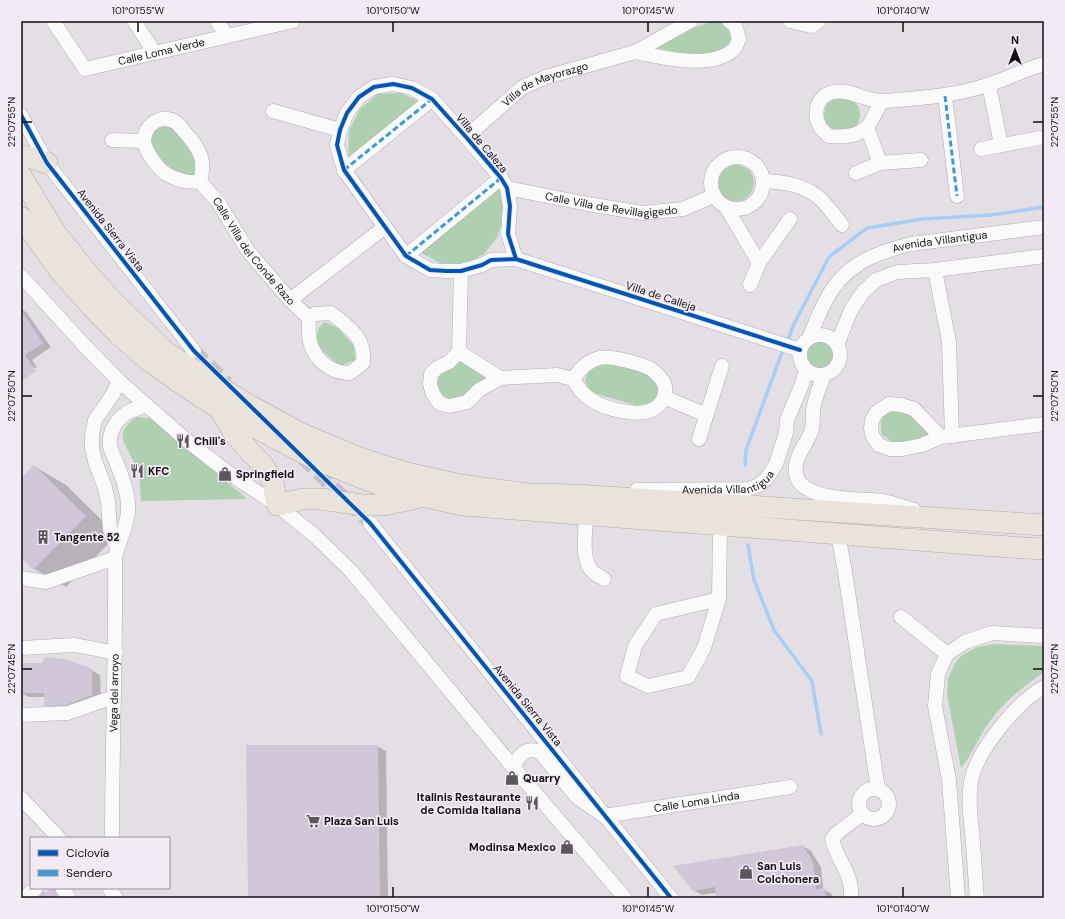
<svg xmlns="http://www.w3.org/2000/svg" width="1065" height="919" font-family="'DM Sans',sans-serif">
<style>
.green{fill:#afd0b0}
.shadow{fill:#0003}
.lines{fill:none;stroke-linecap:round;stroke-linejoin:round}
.stream{stroke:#a7cff5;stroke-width:3.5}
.building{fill:#d1c7d9}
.minor-tunnel{stroke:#c4c0c5;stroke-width:14;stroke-dasharray:14 7;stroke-linecap:butt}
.minor-casing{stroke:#b0acb1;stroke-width:15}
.highway-casing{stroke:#b3aba5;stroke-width:22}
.minor{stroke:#fbfafb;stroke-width:14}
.highway{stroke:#eae3dc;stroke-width:21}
.quiet{stroke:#3a9ade;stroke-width:3;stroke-dasharray:6 3;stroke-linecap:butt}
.cycleway-casing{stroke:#f2eaf4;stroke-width:6}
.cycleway{stroke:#0057b8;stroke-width:4}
.ticks{fill:none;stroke:#110f12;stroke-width:1.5}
.labels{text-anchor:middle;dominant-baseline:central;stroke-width:3.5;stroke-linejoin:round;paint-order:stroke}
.street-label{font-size:11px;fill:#110f12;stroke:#f2eaf4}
.poi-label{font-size:11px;font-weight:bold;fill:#110f12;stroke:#f2eaf4;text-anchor:start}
.neatline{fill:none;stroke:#110f12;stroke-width:1.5}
.ticks-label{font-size:10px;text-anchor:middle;fill:#110f12}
</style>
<rect width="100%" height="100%" fill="#e4dfe5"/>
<g class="green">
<polygon points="712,21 719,21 729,24 733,44 716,53 699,56 655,48 686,31"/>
<polygon points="400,93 419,101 348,158 349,130 360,109 378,94"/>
<circle cx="842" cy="115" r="18"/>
<path d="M162,125L174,128L196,154V175C192,176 187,177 183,176C166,173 157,156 151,142L154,130Z"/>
<circle cx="736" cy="183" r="18"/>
<polygon points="499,188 504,200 504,218 497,238 484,254 466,264 440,263 421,253"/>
<polygon points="325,322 338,328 354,346 355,360 340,366 322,350 315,342 319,327"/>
<circle cx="820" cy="355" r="15"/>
<polygon points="460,360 489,378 465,397 452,401 440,393 436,383 441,372"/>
<polygon points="608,361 650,373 660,386 660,394 653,404 642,407 590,392 585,380 591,366"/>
<path d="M896,408L910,413L930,434L907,443H894L882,435C879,419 881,415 896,408Z"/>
<path d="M137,417L150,418L157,422L247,499L141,501L139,472L123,441C121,430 128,422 137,417Z"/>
<path d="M994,644L1044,646V672C1023,687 1003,702 988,724C978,738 972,755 961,768L947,695L948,678L955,663L962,655L977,647Z"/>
</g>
<g class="shadow">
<polygon points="21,309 26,312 51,347 32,360 37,367 21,373"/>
<polygon points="34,466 66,485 117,535 66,587 34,569 21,556 21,479"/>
<polygon points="21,664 91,670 100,675 101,700 54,710 45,705 45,697 29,697 21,693"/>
<polygon points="377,746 386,751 388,898 249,898"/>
<polygon points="803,846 811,851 821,867 823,889 832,894 833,898 731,898 745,888 702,895 693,890"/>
<polygon points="53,888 57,890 60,898 38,898 44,892 46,894"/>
</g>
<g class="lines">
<g class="stream">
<polyline points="787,342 794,324 829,257 867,228 923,219 991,215 1044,207"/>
<polyline points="745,465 746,450 784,347"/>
<polyline points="748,545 754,580 774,630 812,681 821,734"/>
</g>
</g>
<g class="building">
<polygon points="21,310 43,343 25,355 36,371 21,382"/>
<polygon points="34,465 86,516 33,570 21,557 21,478"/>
<polygon points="48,657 69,660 92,669 92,695 66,705 44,706 44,693 21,693 21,663 42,663 44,658"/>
<polygon points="246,745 378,745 380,898 248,898"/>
<polygon points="803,845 813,862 816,889 824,888 826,898 716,898 715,887 693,891 673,866"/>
<polygon points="51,888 54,888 59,898 40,898"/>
</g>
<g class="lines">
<g class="minor-tunnel">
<polyline points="194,351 227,383"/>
<polyline points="303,458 370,523"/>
</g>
<defs>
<g id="minor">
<path id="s1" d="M53,21L85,69L293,21"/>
<polyline points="134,21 155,53"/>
<polyline points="217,21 227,36"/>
<polyline points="790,21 811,26 819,21"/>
<path d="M635,52C662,57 710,70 733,50C736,48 737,43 739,39L735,25L729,21"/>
<polyline points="989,85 1001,145"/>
<polyline points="945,96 957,196"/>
<path d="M881,102C877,109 873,120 867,127C858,137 841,137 829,136C826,133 820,129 819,125C814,115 816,101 826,95C845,84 866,103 885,101C921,98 956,96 990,84C1008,78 1026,69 1044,64"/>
<polyline points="273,111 340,130"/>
<polyline points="21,115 47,163 194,351"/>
<polyline points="867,127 880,163"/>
<path id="s2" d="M466,137L523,87L546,77L635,52L691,21"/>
<polyline points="112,140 144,141"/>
<polyline points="981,149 1040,138"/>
<circle cx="737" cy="183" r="26"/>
<polyline points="344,170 432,99"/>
<polyline points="856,173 880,163 921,160"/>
<path d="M763,181C782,182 801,184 817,196C826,203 834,215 842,225"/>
<path id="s3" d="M200,182C205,162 202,153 189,137C185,133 181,127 177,123C162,113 146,123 144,140C144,149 157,168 165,173C169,176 179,180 184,181C189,182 195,182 200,182L218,202L248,251L290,300L309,318"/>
<path id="s4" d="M507,188L593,205L643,213L683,209L713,196"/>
<polyline points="726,207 759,263"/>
<polyline points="406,256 501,178"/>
<polyline points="516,259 508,234 510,206 507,188 501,178 466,137 432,99 412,88 393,84 374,87 359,97 347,113 340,130 337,145 344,170 406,256 430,270 446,271 461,271 482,265 491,260 516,259 800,350"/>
<polyline points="935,270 949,342 952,436"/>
<path d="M461,271L459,352L449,362L437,368L431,374L430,384L433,394L440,404L450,406L467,402L479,390L500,378L557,375L573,379C576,383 579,389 583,393C595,405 612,410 628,412C634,413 643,413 649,411C662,407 670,392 662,380C660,377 655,372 651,369C642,364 609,355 599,358C588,361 579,370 573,379"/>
<polyline points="21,276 83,344 119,381 185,439 230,474 277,505 315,536 351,571 513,767 625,898"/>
<polyline points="750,285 759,263 790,219"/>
<polyline points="290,300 385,227"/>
<path d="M331,313C349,327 366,338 363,363L350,373C328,373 310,356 309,334C308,328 309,323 309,318L315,314Z"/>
<circle cx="820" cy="355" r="20"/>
<path id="s5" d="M809,338C814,326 819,313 825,302C843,265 874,253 911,244L1044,227"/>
<polyline points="837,345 851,310 863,292 876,280 897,272 935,270 1044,256"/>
<polyline points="459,352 500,378"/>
<path d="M824,375C820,386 813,402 813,413C812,420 814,425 811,432C806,446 793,457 796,474C801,502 860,498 882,501C893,503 904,507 914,510"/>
<polyline points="664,397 706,415"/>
<polyline points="941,437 914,409 901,405 889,404 877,412 872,420 871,429 873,437 879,445 890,449 903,449 922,445 941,437 1044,424"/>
<polyline points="699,439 722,366"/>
<path id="s6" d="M637,490L749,489L759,485L767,478L776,464L786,433L787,420L802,384L806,370"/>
<path d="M586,515C586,532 580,559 593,572C596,575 601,577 604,579"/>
<polyline points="370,523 671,898"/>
<polyline points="838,534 845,572 878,789"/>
<polyline points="117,548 110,529 108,501 105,488 95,461 92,448 92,435 95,420 113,394 119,381"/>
<polyline points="21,578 46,582 115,558"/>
<polyline points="719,599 656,614 635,646 627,676 648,686 688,677 704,648 719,599 720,525"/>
<polyline points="901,617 947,654"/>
<polyline points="21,648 75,645 116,653"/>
<polyline points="21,715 68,713 113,697"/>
<path id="s7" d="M513,767C519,756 525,746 540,752L577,797L604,816L790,787"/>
<circle cx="874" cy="804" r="15"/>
<polyline points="21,798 59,838"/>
<path id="s8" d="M112,838C112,745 116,652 115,558C118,542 127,528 128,511C129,495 123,479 117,464C115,458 111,452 110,446C108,432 117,418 130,411C135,409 142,407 147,405"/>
<polyline points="62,888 69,898"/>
<polyline points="109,888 116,898"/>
<polyline points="24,898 36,888"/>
<path d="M851,898C853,872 837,862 832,839L837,833L862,814"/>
<polyline points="958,898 949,780 935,706 938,674 947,654 965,642 992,633 1044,636"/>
<path d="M977,898C975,876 974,853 972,831C970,815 968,798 971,782C976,751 1017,702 1044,687"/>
</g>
<g id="highway">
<polyline points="21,155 47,163"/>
<polyline points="21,176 55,232 84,269 115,304 167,353 245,403 302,434 354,456 403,472 460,485 528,494 575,495 1044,525"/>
<polyline points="21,217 60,271 91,306 119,335 148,360 182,384 220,409 315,459 390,489 463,505 1009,547 1044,549"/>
<polyline points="220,409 234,433 250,452 263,465 273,482 277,505 303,499 321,499 362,505 383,505 417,498"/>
</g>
</defs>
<use href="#minor" class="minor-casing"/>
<use href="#highway" class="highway-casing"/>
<use href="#minor" class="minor"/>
<use href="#highway" class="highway"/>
<g class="quiet">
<polyline points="945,96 957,196"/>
<polyline points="344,170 432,99"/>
<polyline points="406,256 501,178"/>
</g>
<defs>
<g id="cycleway">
<polyline points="21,115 47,163 194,351 370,523 671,898"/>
<polyline points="516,259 508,234 510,206 507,188 501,178 466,137 432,99 412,88 393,84 374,87 359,97 347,113 340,130 337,145 344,170 406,256 430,270 446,271 461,271 482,265 491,260 516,259 800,350"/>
</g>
</defs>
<use href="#cycleway" class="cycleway-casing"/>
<use href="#cycleway" class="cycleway"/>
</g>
<path class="ticks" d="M138,22V32M393,22V32M648,22V32M903,22V32M22,122H32M1033,122H1043M22,396H32M1033,396H1043M22,669H32M1033,669H1043M393,887V897M648,887V897M903,887V897"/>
<defs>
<symbol id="restaurant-bare" viewBox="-9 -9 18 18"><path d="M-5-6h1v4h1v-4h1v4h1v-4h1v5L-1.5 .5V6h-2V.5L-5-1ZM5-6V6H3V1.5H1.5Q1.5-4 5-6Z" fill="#5b585c" stroke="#f2eaf4" stroke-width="2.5" paint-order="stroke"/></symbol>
<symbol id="shop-bare" viewBox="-9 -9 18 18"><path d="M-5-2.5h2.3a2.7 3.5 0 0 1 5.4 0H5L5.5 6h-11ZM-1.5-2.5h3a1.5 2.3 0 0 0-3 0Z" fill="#5b585c" stroke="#f2eaf4" stroke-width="2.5" paint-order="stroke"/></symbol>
<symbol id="building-bare" viewBox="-9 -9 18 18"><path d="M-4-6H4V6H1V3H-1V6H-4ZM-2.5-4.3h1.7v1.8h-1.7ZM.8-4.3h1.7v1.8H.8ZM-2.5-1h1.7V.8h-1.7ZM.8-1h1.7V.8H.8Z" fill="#5b585c" stroke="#f2eaf4" stroke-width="2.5" paint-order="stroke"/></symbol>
<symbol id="supermarket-bare" viewBox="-9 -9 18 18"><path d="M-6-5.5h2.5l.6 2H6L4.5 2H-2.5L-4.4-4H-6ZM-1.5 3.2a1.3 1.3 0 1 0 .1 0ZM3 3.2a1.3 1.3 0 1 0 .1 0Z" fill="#5b585c" stroke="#f2eaf4" stroke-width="2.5" paint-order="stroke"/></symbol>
</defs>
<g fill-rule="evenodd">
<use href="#restaurant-bare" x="173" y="431" width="20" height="20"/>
<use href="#restaurant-bare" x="127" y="461" width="20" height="20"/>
<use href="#shop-bare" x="215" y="464" width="20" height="20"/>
<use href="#building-bare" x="33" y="527" width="20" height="20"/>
<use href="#shop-bare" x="502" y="768" width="20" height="20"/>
<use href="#restaurant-bare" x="522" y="793" width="20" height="20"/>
<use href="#supermarket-bare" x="303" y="811" width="20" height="20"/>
<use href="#shop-bare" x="557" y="837" width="20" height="20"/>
<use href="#shop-bare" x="736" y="862" width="20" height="20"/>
</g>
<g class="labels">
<g class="street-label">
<text stroke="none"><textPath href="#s1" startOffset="136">Calle Loma Verde</textPath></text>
<text stroke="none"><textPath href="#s2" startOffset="97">Villa de Mayorazgo</textPath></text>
<text transform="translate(482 143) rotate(50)">Villa de Caleza</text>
<text stroke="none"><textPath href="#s4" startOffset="106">Calle Villa de Revillagigedo</textPath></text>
<text transform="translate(111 230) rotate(52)">Avenida Sierra Vista</text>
<text stroke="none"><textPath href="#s5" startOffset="176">Avenida Villantigua</textPath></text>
<text stroke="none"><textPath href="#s3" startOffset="277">Calle Villa del Conde Razo</textPath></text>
<text transform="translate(661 296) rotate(18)">Villa de Calleja</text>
<text stroke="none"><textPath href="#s6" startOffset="93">Avenida Villantigua</textPath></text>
<text stroke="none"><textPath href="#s8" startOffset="145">Vega del arroyo</textPath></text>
<text transform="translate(528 705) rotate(51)">Avenida Sierra Vista</text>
<text stroke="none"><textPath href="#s7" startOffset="220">Calle Loma Linda</textPath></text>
</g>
<g class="poi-label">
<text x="194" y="441">Chili's</text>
<text x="148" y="471">KFC</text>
<text x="236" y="474">Springfield</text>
<text x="54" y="537">Tangente 52</text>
<text x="523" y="778">Quarry</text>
<text x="521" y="797" text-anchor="end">Italinis Restaurante<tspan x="521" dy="13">de Comida Italiana</tspan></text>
<text x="324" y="821">Plaza San Luis</text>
<text x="556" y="847" text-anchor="end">Modinsa Mexico</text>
<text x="757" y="866">San Luis<tspan x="757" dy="13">Colchonera</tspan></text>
</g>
</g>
<rect width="1065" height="919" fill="none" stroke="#f2eaf4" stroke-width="44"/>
<rect x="30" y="837" width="140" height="52" fill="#f2eaf4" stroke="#98929a"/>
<rect x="38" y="850" width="20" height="6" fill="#0057b8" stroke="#98929a"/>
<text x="66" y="857" font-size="12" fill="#110f12">Ciclovía</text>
<rect x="38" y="870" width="20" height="6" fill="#3a9ade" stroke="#98929a"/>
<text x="66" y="877" font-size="12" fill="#110f12">Sendero</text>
<g transform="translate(1015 50)" stroke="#f2eaf4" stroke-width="3" paint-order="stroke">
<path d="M0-3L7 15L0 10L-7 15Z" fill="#110f12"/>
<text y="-6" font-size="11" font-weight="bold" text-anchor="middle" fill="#110f12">N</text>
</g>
<rect x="22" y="22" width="1021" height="875" class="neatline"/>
<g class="ticks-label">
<text x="138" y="14">101°01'55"W</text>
<text x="393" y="14">101°01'50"W</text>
<text x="648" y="14">101°01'45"W</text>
<text x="903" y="14">101°01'40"W</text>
<text transform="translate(11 122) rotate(-90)" y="4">22°07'55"N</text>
<text transform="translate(1054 122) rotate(-90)" y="4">22°07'55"N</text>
<text transform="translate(11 396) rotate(-90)" y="4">22°07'50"N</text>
<text transform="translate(1054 396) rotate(-90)" y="4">22°07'50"N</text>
<text transform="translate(11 669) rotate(-90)" y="4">22°07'45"N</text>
<text transform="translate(1054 669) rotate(-90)" y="4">22°07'45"N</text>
<text x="393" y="912">101°01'50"W</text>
<text x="648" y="912">101°01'45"W</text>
<text x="903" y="912">101°01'40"W</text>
</g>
</svg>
